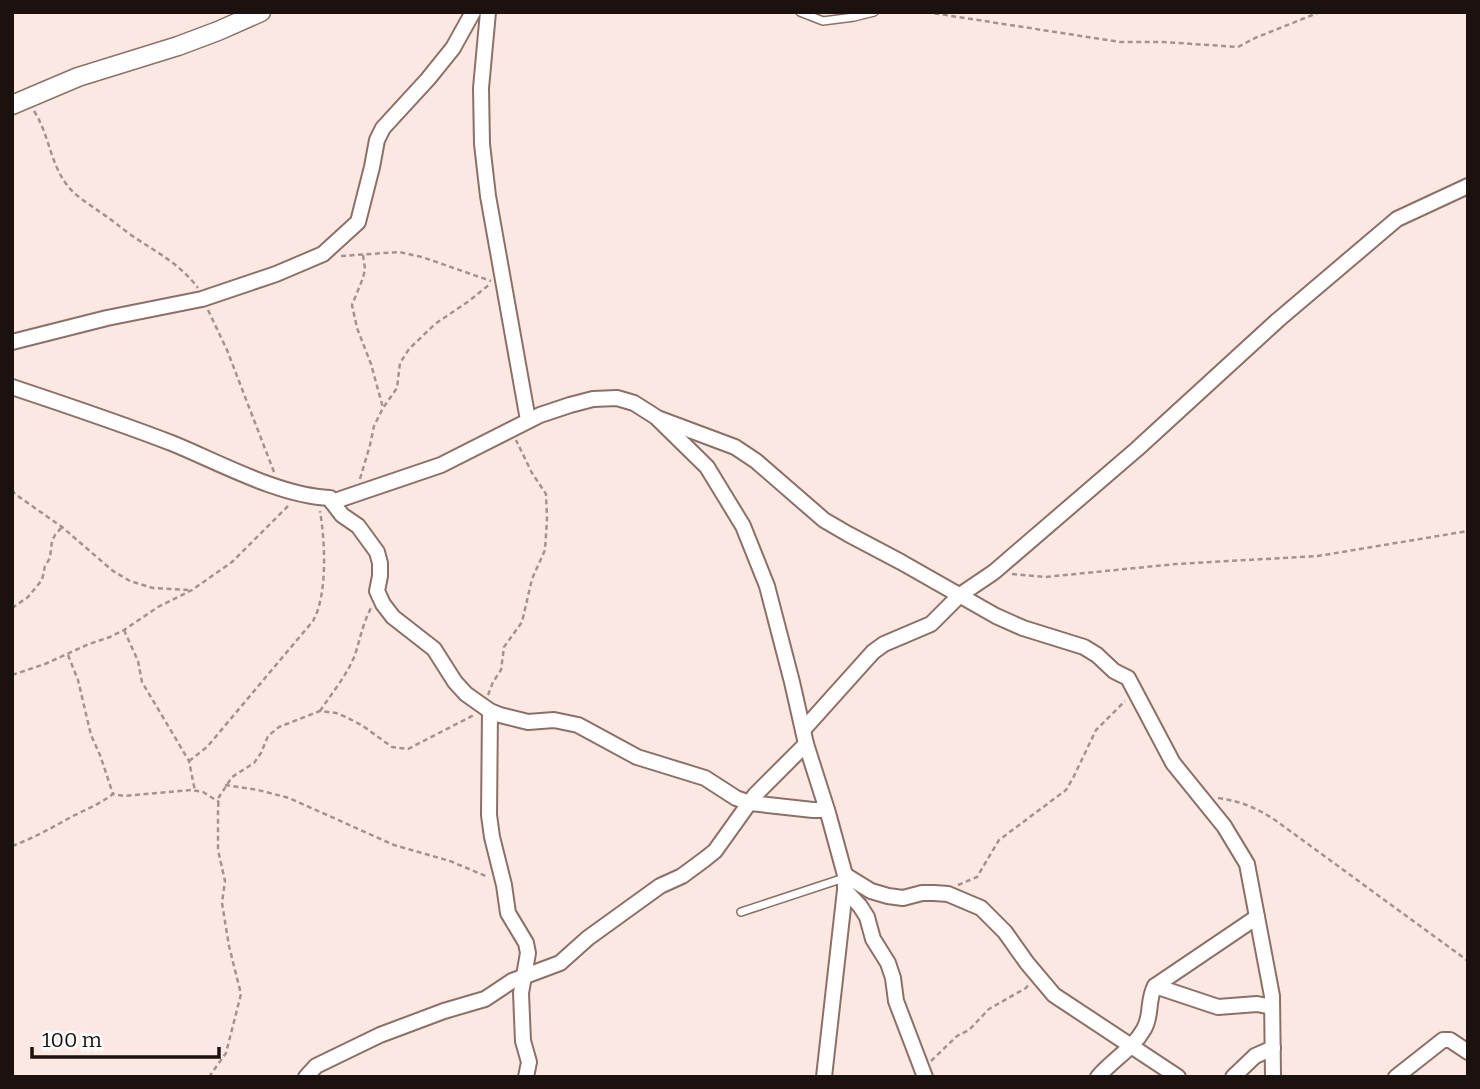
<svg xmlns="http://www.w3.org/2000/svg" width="1480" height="1089" font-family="Bitter,serif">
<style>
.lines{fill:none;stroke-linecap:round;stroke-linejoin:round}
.service-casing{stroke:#8c7068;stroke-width:10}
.minor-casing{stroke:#8c7068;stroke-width:18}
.tertiary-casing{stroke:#8c7068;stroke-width:21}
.path{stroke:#a2938e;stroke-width:2.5;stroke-dasharray:5 3.5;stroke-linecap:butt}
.service{stroke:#fff;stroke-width:7}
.minor{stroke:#fff;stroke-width:14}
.tertiary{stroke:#fff;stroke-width:18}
</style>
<rect width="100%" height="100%" fill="#fbe8e2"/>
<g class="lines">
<defs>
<g id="service">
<polyline points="800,12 823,21 854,17 874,12"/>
<polyline points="741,912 844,878"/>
</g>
<g id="minor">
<polyline points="488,12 481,88 482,144 488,196 528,420"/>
<polyline points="12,342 107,318 202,299 276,274 323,254 358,222 372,167 377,140 383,128 428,79 453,48 473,12"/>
<path d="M12,387C66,405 120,423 174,444C220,463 280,496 330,498L332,502L441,465L540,415L570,405L593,399L617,398L634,403L656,417L707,467L743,526L767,586L792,682L806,744L828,813L845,875V890L824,1077"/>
<polyline points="660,419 735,447 756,461 824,520 848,534 901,562 996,616 1023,628 1084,647 1097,655 1114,671 1128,678 1173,763 1224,826 1247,864 1272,996 1273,1077"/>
<polyline points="332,502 342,515 358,526 377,552 380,563 380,576 377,591 383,604 393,617 434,649 455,682 466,694 490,711 500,715 528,722 554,720 578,725 637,757 705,778 736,798 750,803 813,810 827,810"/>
<polyline points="490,711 489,815 492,837 504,885 508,913 526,943 528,953 521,993 523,1041 529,1062 526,1077"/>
<polyline points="803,730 873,652 884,644 931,624 960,595 994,572 1137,449 1278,320 1397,219 1468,186"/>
<polyline points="845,875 871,891 888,896 903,898 922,893 934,893 948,894 981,908 1005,932 1027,963 1054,995 1178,1077"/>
<polyline points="845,890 860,906 867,917 873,939 888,963 893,978 896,1001 925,1077"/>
<polyline points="1155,986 1218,1007 1257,1004 1272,1007"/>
<polyline points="306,1077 316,1066 380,1035 444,1011 485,999 512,981 560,963 588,938 660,886 682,876 705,859 715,851 755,795 806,744"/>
<path d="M1098,1077C1112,1060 1133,1049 1144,1029C1152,1016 1147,1000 1155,986L1257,917"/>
<polyline points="1233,1077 1255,1056 1273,1048"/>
<polyline points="1396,1077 1443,1040 1450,1040 1468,1052"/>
</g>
<polyline id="tertiary" points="12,105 78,77 178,46 218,31 261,12"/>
</defs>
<use href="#service" class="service-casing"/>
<use href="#minor" class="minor-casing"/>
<use href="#tertiary" class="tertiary-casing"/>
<g class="path">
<polyline points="926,12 1120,42 1164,42 1238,47 1255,38 1320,12"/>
<path d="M34,111C49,134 50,163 67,185C75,196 89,204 100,212C111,219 120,227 131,235C156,252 179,263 198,288"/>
<polyline points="363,255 365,269 363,278 352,305 357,328 371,364 383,408"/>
<polyline points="341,256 399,252 422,257 491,281"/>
<polyline points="208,310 227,350 274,472"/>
<polyline points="360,479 370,445 374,426 383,408 397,388 400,363 409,349 435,324 469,301 490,284"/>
<polyline points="12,490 15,494 62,527 113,571 130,581 153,588 189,590"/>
<polyline points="1012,574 1045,577 1176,564 1318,556 1468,531"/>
<polyline points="12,608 28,597 42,580 45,566 50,558 52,541 55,535 62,527"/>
<polyline points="124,630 138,661 142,682 189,761 195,791"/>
<polyline points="68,655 78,680 91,735 100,755 113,794"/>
<polyline points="12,675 45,664 89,644 110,637 124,630 158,607 192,590 232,562 290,504"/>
<polyline points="488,695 493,682 501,670 504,647 522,622 532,579 545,550 547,519 546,494 532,473 516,440"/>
<path d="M320,711C332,693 347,675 355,655C360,639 363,623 371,608"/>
<path d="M189,761L207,747L313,621C328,594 325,541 320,511"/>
<polyline points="225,785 258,790 289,798 394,845 450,861 488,877"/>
<path d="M1218,798C1240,801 1257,808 1275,820L1468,961"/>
<path d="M12,846C34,838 53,827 73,816C87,809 100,804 113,794L124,796L192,790L203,792L219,802"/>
<polyline points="958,885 977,877 999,840 1066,790 1073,778 1096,730 1125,701"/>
<polyline points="931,1061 957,1036 969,1030 989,1009 1026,988 1029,984"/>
<polyline points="209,1077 226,1053 241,994 229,946 222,903 225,881 218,850 218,808 219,797 232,777 254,763 261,753 268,736 279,727 320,711 336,713 346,717 363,726 392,747 408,749 474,715"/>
</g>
<use href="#service" class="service"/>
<use href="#minor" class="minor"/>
<use href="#tertiary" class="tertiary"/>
</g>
<rect width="1480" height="1089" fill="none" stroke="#1b110e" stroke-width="28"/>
<path d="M32 1047v10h187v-10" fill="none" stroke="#1b110e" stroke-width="3.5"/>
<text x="42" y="1047" font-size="21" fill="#1b110e" stroke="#fafafa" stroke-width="5" paint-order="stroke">100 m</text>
</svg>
